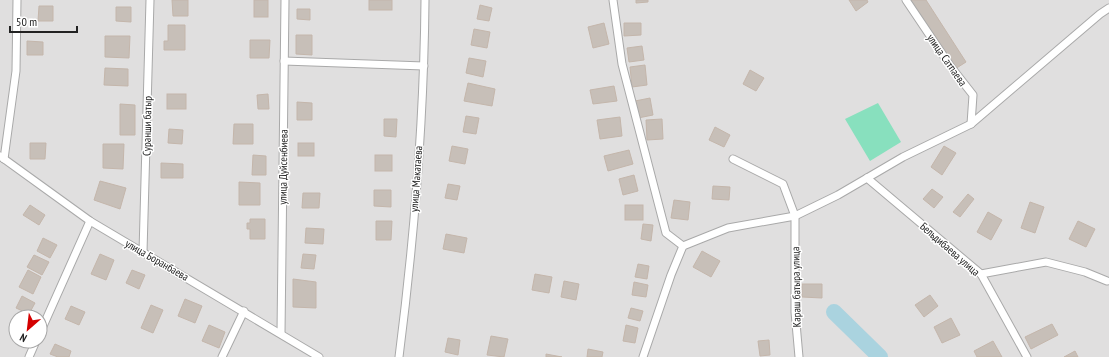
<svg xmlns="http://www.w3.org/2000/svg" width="1109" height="357" font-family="'PT Sans Narrow',sans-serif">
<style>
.residential{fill:#e0dfdf;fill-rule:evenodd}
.pitch{fill:#88e0be}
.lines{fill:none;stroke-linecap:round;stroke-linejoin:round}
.river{stroke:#aad3df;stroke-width:16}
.building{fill:#c7bfb8;stroke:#c4b6ab}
.minor-casing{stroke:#a9a9a9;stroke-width:9}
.minor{stroke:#fff;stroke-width:7}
.labels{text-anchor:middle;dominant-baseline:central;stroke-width:3;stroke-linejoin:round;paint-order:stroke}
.street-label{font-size:11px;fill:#222;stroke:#fff}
</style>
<rect width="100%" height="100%" fill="#f2efe9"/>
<path class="residential" d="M0,0H1109V357H0ZM16,317H40V341H16Z"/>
<polygon class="pitch" points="878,103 901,142 870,161 845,119"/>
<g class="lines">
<polyline class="river" points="834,312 880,357"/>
</g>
<g class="building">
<polygon points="172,0 188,0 188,16 173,16"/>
<rect x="254" y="0" width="14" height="17"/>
<rect x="369" y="0" width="23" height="10"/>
<polygon points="636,0 648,0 648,2 636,3"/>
<polygon points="849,0 867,0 868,2 856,11"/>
<polygon points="910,0 926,0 966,62 955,69"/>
<polygon points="480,5 492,8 489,21 477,19"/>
<polygon points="39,6 53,6 53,21 38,21"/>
<polygon points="116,7 131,7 131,22 116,21"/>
<polygon points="297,9 310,9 310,20 297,19"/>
<polygon points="604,23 609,44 593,48 588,27"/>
<polygon points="624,23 641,23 641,35 624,36"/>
<polygon points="168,25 185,25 185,50 164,50 164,41 168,41"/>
<polygon points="474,29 490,32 487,48 471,45"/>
<polygon points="296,35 312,35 312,55 296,54"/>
<polygon points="105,36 130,36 129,58 105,57"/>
<polygon points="250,40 270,40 269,58 250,58"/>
<polygon points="27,41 43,42 43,55 27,55"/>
<polygon points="642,46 644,60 629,62 627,48"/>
<polygon points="469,58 486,61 483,77 466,73"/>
<polygon points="645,65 647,85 632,87 630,67"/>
<polygon points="105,68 128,69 128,86 104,85"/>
<polygon points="750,70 764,78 756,91 743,84"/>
<polygon points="468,83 495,89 492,106 464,101"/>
<polygon points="614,86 617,101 593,104 590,90"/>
<rect x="167" y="94" width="19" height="15"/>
<polygon points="268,94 269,109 258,109 257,95"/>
<polygon points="650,98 653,115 638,118 635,101"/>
<polygon points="297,102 312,103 312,120 297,120"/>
<polygon points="120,104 135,105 135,135 120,135"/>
<polygon points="466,116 479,118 476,134 463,132"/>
<polygon points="620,117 622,136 600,139 597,120"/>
<polygon points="384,119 397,119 396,137 384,136"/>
<polygon points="662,119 663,139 647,140 646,120"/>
<polygon points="234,124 253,124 253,144 233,144"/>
<polygon points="715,127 730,135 724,147 709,140"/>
<polygon points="169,129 183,130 182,144 168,143"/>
<polygon points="30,143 46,143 45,159 30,159"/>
<rect x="298" y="143" width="16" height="13"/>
<polygon points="103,144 124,144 123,169 103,168"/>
<polygon points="452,146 468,149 465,164 449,161"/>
<polygon points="944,146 956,153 942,175 931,167"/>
<polygon points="629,150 633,164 608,171 604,156"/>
<polygon points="253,155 266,156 266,175 252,175"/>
<rect x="375" y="155" width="17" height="16"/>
<polygon points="161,163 183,164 183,178 161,178"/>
<polygon points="634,175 638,191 623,195 619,179"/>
<polygon points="100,181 126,188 120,209 94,200"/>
<polygon points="239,182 260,183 260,205 239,205"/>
<polygon points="448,184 460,186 457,200 445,198"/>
<polygon points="713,186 730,187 729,200 712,199"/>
<polygon points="932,189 943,197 934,208 923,199"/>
<polygon points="374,190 391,190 391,207 374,206"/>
<polygon points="303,193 320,193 319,208 302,208"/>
<polygon points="968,194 974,199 960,217 953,212"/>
<polygon points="674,200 690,202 688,220 671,218"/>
<polygon points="1030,202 1044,207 1035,233 1021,228"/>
<polygon points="30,205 45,215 39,225 23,215"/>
<rect x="625" y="205" width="18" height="15"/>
<polygon points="988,212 1002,220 991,240 977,232"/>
<polygon points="250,219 265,219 265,239 250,239 250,229 247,229 247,223 250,223"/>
<polygon points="376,221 392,221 391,240 376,240"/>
<polygon points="1078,221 1095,229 1086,247 1069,239"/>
<polygon points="643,224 653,225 651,241 641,239"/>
<polygon points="306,228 324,229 323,244 305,243"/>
<polygon points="446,234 467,238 464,253 443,249"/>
<polygon points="43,238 57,245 50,258 37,251"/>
<polygon points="702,251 720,261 711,277 693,267"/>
<polygon points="100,254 114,260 106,280 91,274"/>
<polygon points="303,254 316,255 314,269 301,268"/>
<polygon points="34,255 49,262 42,275 27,267"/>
<polygon points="638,264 649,266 647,279 635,277"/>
<polygon points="28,270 41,277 33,294 19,287"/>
<polygon points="132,270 145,275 139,289 126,283"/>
<polygon points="535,274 552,277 549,293 532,290"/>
<polygon points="293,279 316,282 316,308 293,307"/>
<polygon points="564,281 579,284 576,300 561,297"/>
<polygon points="634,282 648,285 646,297 632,295"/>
<polygon points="802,284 822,284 822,298 802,297"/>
<polygon points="930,295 938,306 924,317 915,305"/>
<polygon points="22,296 35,303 29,314 16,308"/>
<polygon points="185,299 202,306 195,323 178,316"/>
<polygon points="151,305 163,310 153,333 141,328"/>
<polygon points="71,306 85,312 79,325 65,319"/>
<polygon points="631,308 643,311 640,321 628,318"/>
<polygon points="951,318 960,335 942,343 934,327"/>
<polygon points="1052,324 1058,335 1031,349 1025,337"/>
<polygon points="209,325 225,332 219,348 202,341"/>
<polygon points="626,325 638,328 635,343 623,341"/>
<polygon points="491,336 508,339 504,357 487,355"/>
<polygon points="448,338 460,340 458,355 445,352"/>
<polygon points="769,340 770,355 760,356 758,341"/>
<polygon points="993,341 1002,357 977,357 974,351"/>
<polygon points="55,344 71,351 69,357 58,357 50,354"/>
<polygon points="588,349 603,352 602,357 587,357"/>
<polygon points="1075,351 1078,357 1064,357"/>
<polygon points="546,354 562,357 546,357"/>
</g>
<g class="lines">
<defs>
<g id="minor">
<polyline points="613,0 622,64 666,233 683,246"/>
<polyline points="906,0 951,67 973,95 971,124"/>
<polyline points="284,61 424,66"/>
<polyline points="0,156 90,221 319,357"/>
<polyline points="4,159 16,71 17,0"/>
<polyline points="733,159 783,184 795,216 795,312 799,357"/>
<polyline points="867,178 981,274 1027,357"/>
<polyline points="143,252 150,0"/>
<polyline points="981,274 1046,262 1085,272 1107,281"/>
<polyline points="40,333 90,221"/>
<polyline points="281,333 285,0"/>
<polyline points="29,357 36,341"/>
<polyline points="222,357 244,311"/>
<path d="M399,357C414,240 424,117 425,0"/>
<polyline points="643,357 671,275 683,246 728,228 795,216 838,195 903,157 971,124 1100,14 1109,8"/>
</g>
</defs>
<use href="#minor" class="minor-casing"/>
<use href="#minor" class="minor"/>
</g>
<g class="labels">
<g class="street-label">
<text transform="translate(947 60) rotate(55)">улица Сатпаева</text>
<text transform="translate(147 126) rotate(-89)">Суранши батыр</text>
<text transform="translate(283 167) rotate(-89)">улица Дуйсенбиева</text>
<text transform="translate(416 179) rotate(-86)">улица Макатаева</text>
<text transform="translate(950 249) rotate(41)">Бельдибаева улица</text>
<text transform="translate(157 260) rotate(30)">улица Боранбаева</text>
<text transform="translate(796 287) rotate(-91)">Караш батыра улица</text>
</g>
</g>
<g transform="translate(28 329) rotate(208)"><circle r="19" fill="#ffffff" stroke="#a7a7a7"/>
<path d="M0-3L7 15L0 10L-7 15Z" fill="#d40000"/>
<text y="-6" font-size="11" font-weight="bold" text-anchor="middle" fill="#222222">N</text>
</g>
<path d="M10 26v6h67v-6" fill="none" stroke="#222222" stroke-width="2"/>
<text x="16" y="26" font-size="12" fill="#222222" stroke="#ffffff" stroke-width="3" paint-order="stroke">50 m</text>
</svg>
